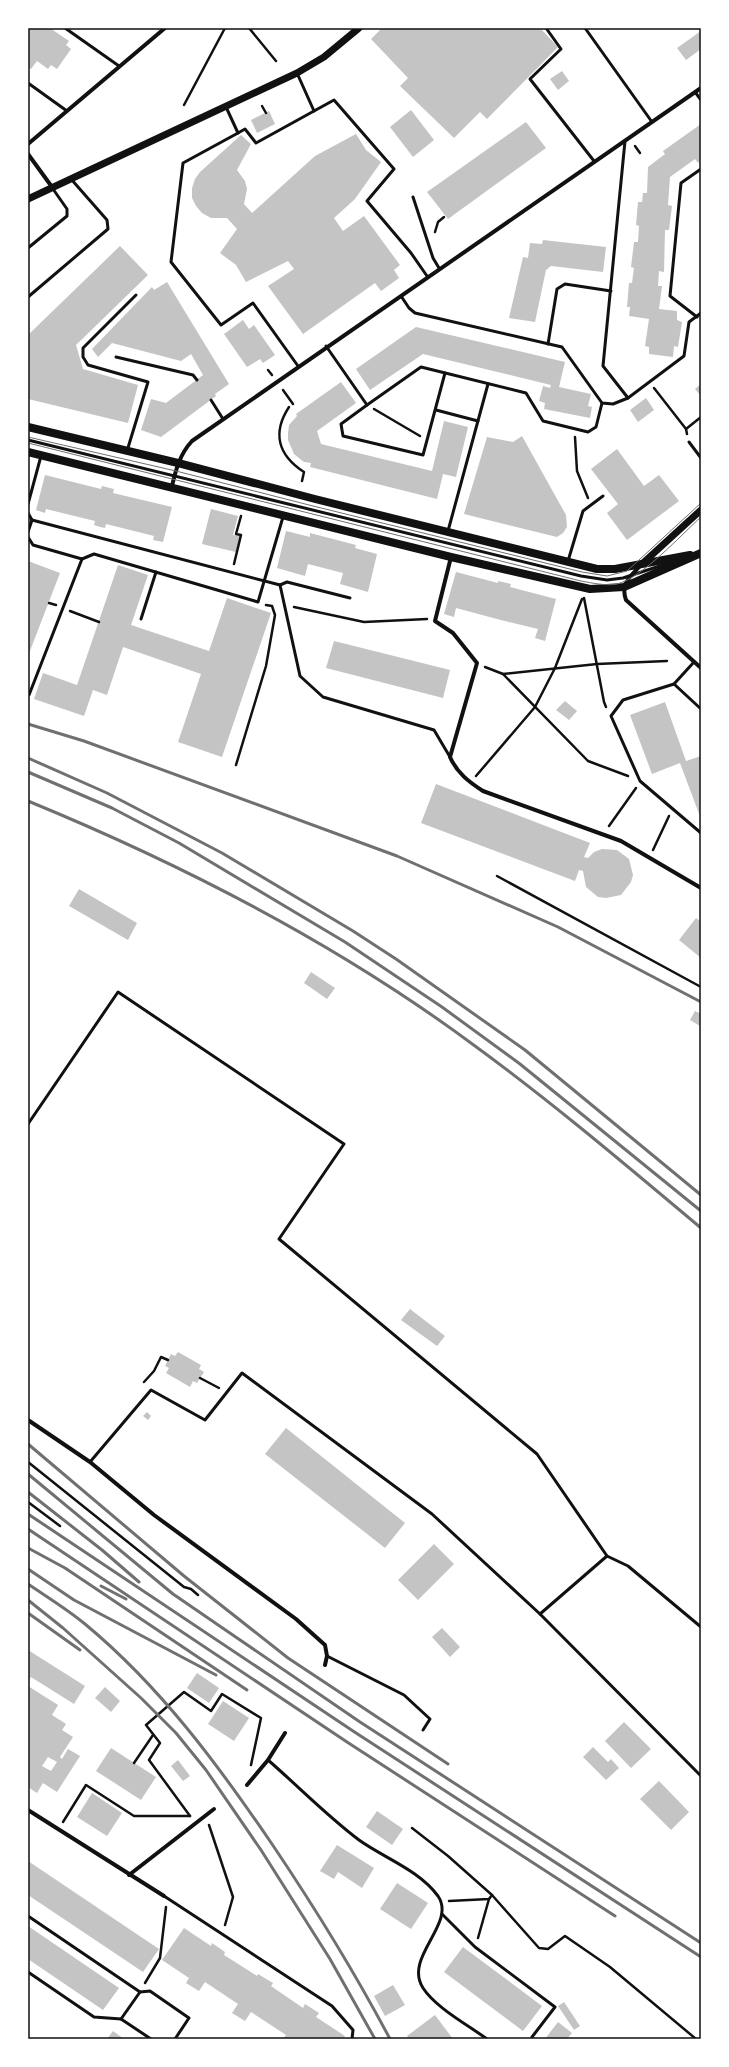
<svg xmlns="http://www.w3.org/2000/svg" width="729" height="2067" font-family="'DejaVu Sans',sans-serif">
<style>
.building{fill:#c4c4c4;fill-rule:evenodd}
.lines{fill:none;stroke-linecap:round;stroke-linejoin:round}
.path{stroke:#111;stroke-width:2.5}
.service{stroke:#111;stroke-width:3}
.minor{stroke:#111;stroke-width:4}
.tertiary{stroke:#111;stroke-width:7}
.secondary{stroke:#111;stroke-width:8}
.tram{stroke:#707070;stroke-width:1}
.rail{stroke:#707070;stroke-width:3}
.neatline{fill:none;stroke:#111;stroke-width:1.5}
</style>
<rect width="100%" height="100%" fill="#fff"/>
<g class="building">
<polygon points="28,28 50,28 69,41 66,45 71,49 57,69 51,65 48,69 37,61 31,69 28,67"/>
<polygon points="382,28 540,28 558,47 487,119 480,112 454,138 400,86 408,78 371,39"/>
<polygon points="701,31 701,49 686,60 677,48"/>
<polygon points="562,71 569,81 558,90 550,79"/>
<polygon points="411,110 434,140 413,157 390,127"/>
<polygon points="269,111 275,124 257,133 251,120"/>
<polygon points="526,122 546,148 448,219 427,192"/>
<polygon points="701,124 701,160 698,163 695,159 670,177 668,205 672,206 669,230 665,230 664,272 659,271 658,286 662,286 659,309 677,311 677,320 682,322 678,347 674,346 673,357 649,354 649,347 645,346 649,319 629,316 630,307 627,307 629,283 632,283 634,268 631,267 634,242 638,242 639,226 636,225 638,202 642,202 643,193 647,193 648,167 665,154 663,151"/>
<polygon points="356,134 366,150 381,162 355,199 334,218 343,231 364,216 400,265 394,270 399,278 381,291 375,283 303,334 268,286 294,269 288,261 246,282 236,265 220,253 237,229 227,218 211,218 202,213 196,206 192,198 192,188 195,179 200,172 241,135 251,144 237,170 245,181 247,189 244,204 252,213 315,156"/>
<polygon points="543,240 606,247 603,272 551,266 546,270 535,322 509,318 523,257 528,258 530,243 542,244"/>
<polygon points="120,246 148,275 76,345 83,369 138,385 128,423 28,399 28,335"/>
<polygon points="167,282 229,384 215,394 216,396 161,437 141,430 151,399 166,403 203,375 191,354 181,361 112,343 98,357 92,349 152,287 154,290"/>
<polygon points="243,320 249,329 254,325 275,355 263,363 260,359 247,367 224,334"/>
<polygon points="416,327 565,362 559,387 591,394 588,406 592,407 590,418 544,409 545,403 539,401 543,386 550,388 551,385 423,354 370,390 356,369"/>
<polygon points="341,382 356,403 317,431 321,444 432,471 444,421 468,427 456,477 443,474 437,499 310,467 311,463 304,462 294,454 288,440 288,433 289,425 297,416 296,414"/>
<polygon points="701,384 701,396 695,389"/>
<polygon points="646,398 654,410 638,422 630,410"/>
<polygon points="522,436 566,515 567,527 563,533 557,537 464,514 487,437 513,442"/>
<polygon points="617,449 644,486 659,475 679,501 627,540 607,513 618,504 591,469"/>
<polygon points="45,475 101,489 102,486 114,489 113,493 172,507 163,542 153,540 154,536 106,524 105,528 100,527 94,525 95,521 46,509 45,513 36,510"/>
<polygon points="211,509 238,516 233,535 240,536 236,552 202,544"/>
<polygon points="286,531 310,537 310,533 356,545 355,548 377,554 368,592 340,584 343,573 308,564 305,576 277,568"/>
<polygon points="28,561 60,573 28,656"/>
<polygon points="118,565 148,575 131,625 209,651 227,598 271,613 222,757 178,742 201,674 123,647 107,695 93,690 84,716 34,699 43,673 77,685"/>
<polygon points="456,572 498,583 498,581 511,584 510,587 556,599 545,641 535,638 538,629 497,619 456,608 454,617 444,614"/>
<polygon points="334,641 450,670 443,698 326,668"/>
<polygon points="565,701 577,711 569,720 556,710"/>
<polygon points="665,702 686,761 701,756 701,819 680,763 652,774 630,715"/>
<polygon points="436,784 590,843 584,857 588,858 594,852 602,849 617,850 629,859 633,875 631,882 621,895 606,898 598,897 586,887 583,871 579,870 575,881 421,823"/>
<polygon points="79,889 137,923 128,940 69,906"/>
<polygon points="696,918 701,922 701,958 679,940"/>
<polygon points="311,972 335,988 327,999 304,983"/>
<polygon points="695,1011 701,1014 700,1026 690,1020"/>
<polygon points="410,1309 445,1336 437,1346 401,1320"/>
<polygon points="178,1352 201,1365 199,1369 204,1372 197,1383 193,1381 190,1387 166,1373 169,1368 165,1366 171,1354 175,1356"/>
<polygon points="147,1412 151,1416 148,1420 143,1416"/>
<polygon points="286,1428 405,1523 385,1548 265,1454"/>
<polygon points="434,1544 454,1564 418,1600 398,1580"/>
<polygon points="442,1628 460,1647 450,1657 432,1637"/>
<polygon points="28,1650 85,1686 74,1704 31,1677 28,1682"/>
<polygon points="197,1673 219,1688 209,1703 187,1688"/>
<path d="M28,1686L58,1705L52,1715L66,1724L62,1730L73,1737L60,1757L62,1759L68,1749L80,1756L57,1792L43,1783L37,1793L28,1787ZM48,1757L57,1762L51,1771L42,1766Z"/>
<polygon points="105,1687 120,1701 111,1712 95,1698"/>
<polygon points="223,1701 249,1718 234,1741 208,1724"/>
<polygon points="624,1722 651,1749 631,1768 605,1741"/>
<polygon points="593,1747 608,1762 611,1759 619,1768 606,1780 583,1757"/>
<polygon points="111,1748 156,1777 141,1800 96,1771"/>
<polygon points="178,1760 190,1776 183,1781 171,1766"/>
<polygon points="659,1781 689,1812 671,1830 640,1799"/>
<polygon points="92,1793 122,1813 107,1836 77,1817"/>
<polygon points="377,1811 403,1829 392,1845 366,1827"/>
<polygon points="337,1845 374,1868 362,1888 338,1872 334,1879 320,1871"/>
<polygon points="28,1861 159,1949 143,1972 28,1895"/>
<polygon points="397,1883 428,1903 411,1929 380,1909"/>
<polygon points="28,1926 119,1988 103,2010 28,1959"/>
<polygon points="184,1928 211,1946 212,1943 225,1952 224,1955 257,1976 258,1974 273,1983 271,1986 303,2008 305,2004 319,2013 316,2017 345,2036 343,2039 283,2039 286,2035 251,2012 245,2021 232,2013 238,2004 205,1982 199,1991 186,1983 189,1978 162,1960"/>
<polygon points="463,1947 542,2006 523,2031 444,1972"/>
<polygon points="393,1985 405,2005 385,2016 374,1996"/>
<polygon points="564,2002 580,2026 574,2030 558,2006"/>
<polygon points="435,2015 453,2039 410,2039 407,2036"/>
<polygon points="558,2022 572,2033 567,2039 545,2039"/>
<polygon points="113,2031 124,2039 107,2039"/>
</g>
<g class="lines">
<g class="path">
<polyline points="249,28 276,61"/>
<polyline points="184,105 225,28"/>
<polyline points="262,106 266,113"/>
<polyline points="635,146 640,153"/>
<polyline points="435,232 438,222 444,217"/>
<polyline points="268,370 272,375"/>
<polyline points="654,388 686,429 687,434"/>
<polyline points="283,390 293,404"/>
<path d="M289,407C272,433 278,455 304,472L302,481"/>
<polyline points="374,409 420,436"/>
<polyline points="686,429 701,417"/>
<polyline points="575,437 577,471 588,498"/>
<polyline points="234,564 241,535 236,534 241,516"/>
<polyline points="584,598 604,702 606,707"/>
<polyline points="49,603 56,605"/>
<polyline points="294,607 364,622 427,619"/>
<polyline points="70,611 99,622"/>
<polyline points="485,667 503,674"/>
<polyline points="236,765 266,666 275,615 272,606 266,605"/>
<polyline points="476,776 535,707 555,668 582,599"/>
<polyline points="628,776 588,761 503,674 597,664 667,661"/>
<polyline points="609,826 636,788"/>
<polyline points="653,850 669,816"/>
<polyline points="497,876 701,987"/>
<polyline points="200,1378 219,1388"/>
<polyline points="144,1382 154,1371 161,1357 168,1360"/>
<polyline points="28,1462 184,1587 191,1589 198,1595"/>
<polyline points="28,1502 60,1526"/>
<polyline points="134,1763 153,1735"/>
<polyline points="190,1816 149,1760 160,1743 146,1725 184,1692 211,1711 222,1694 261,1718 251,1765"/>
<polyline points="63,1822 86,1785 134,1816 190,1816"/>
<polyline points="209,1825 233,1897 225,1925"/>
<polyline points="412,1828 448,1856 492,1895 539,1948 548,1949 565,1936 610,1967 696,2039"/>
<polyline points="449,1901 489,1899 492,1895"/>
<polyline points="478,1938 489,1899"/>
<polyline points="145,1983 160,1958 166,1907"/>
</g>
<g class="service">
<polyline points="65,28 119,66"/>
<polyline points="546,28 561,49 530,79 594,161"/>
<polyline points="585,28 652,122"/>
<polyline points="297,73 314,111 334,100 394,169 367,201 411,253 427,276"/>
<polyline points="28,83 67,111"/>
<polyline points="695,92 701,100"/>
<polyline points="226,107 238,133 183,163 171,262 221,325 253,303 298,366"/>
<polyline points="238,133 245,129 256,143 314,111"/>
<polyline points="625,141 603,366 628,398"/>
<polyline points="413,197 433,258 439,268"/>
<polyline points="28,248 67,216 67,209 53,189"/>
<polyline points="401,296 409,308 415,313 562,347 602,403 613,404 628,398 684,356 689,322 701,313"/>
<polyline points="28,297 108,229 107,220 71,179"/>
<polyline points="697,317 670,296 681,183 701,169"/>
<polyline points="548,344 557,289 565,284 611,291"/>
<polyline points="326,346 367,405 341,424 343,436 423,455 445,373"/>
<polyline points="116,357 193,375 197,380"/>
<polyline points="211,400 223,419"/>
<polyline points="367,405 421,367 526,393 543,421 588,432 596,427 602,403"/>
<polyline points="436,410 478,421"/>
<polyline points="28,440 581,576 607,580 623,578 669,563"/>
<polyline points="689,442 701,458"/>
<polyline points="127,451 148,382 88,365 83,357 83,348 136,295"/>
<polyline points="28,504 41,456"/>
<polyline points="28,513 32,520 280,585 287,582 350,598"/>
<polyline points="448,531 488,384"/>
<polyline points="28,532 32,520"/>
<polyline points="28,537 33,545 82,559 94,554 258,602 283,517"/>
<polyline points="568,561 583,511 603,496"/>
<polyline points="280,585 300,676 323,697 434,730 450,757"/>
<polyline points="141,619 156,572"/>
<polyline points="694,662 674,684 623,700 611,716 640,781 701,833"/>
<polyline points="674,684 701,709"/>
<polyline points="29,695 82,559"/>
<polyline points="28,1124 118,992 344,1144 279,1239 537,1454 607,1556 628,1566 701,1627"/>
<polyline points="90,1462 151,1390 205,1420 242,1373 432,1514 540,1614 701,1776"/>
<polyline points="540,1614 607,1556"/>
<polyline points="327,1656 404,1695 430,1719 423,1730"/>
<path d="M268,1760C298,1786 327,1816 359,1840C384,1858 419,1870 438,1896C457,1924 403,1957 423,1988C436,2008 468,2025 487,2039"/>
<polyline points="164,1896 332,2006 353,2030 352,2039"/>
<polyline points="442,1914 475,1947 555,2007 532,2037"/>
<polyline points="28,1916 140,1992 121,2019 94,2017 28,1972"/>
<polyline points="140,1992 150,1991 189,2018 175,2039"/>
<polyline points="121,2019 151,2039"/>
</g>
<g class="minor">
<polyline points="28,144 165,28"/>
<polyline points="28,154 52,187"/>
<path d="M172,486C176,469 180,454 192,441L701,88"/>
<path d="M451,557L435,621L453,633L477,663L450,757C457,773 469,782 483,791L621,841L701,888"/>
<path d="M641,565C631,576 620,583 626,600L701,668"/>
<polyline points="28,1420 90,1462 154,1515 296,1619 325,1645 327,1656 325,1665"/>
<polyline points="247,1785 268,1760 285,1733"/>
<polyline points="28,1810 164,1896"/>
<polyline points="129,1875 214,1809"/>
</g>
<g class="tertiary">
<polyline points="28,199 297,73 324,57 359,28"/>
<polyline points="643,563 701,510"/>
</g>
<g class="secondary">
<polyline points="28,427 178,463 315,499 597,569 615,569 690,555"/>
<polyline points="28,452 451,557 590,589 624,587 701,553"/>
</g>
<g class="tram">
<polyline points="28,437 176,471 313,506 582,572 607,576 627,571 701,503"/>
<path d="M28,443L581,581C592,583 605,586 617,584C642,578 681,535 701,517"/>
</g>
<g class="rail">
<polyline points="28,724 84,741 397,856 558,927 701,1002"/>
<polyline points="28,758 107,793 222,853 353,931 396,959 525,1050 701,1195"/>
<polyline points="28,772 112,808 179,843 345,942 442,1007 520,1064 701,1211"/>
<path d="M28,801C186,866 338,944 475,1046C553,1103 627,1166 701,1228"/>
<polyline points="28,1444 184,1576 288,1658 448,1764"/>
<polyline points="28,1474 173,1594 224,1629 360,1722 701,1943"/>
<polyline points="28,1492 102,1550 139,1582"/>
<polyline points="28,1514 353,1731 701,1957"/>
<polyline points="28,1529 347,1742 615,1916"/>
<polyline points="28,1548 65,1568 247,1690"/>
<polyline points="28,1569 74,1600 216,1675"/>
<path d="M28,1584C47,1597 67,1609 85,1624C161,1687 219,1766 274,1847C317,1911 354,1971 390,2039"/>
<polyline points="101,1586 126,1599"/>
<polyline points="28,1600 63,1628 141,1698 176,1733 206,1770 261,1850 330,1959 375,2039"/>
<polyline points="28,1613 80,1650"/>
<polyline points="28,2038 29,2039"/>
</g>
</g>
<rect width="729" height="2067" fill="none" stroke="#ffffff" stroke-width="58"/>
<rect x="29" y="29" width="671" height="2009" class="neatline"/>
</svg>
